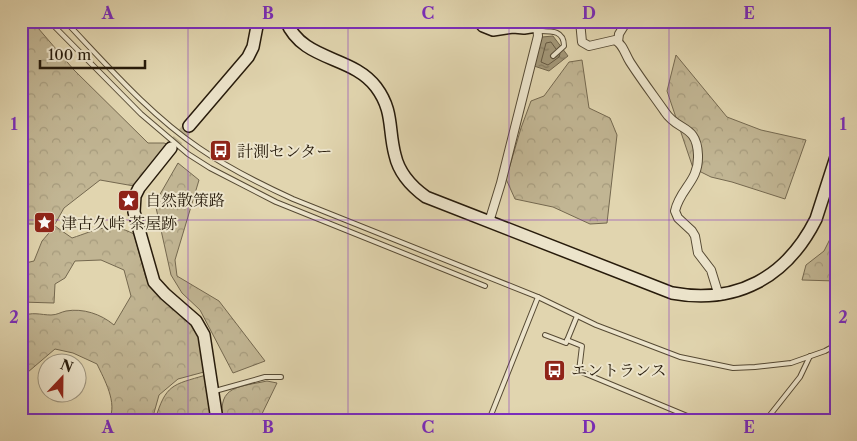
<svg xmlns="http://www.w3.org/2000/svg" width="857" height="441" font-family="'Libre Caslon Text','Noto Serif JP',serif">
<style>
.forest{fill:url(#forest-crowns);stroke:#74684f}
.water{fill:url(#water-ripples);stroke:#71654c}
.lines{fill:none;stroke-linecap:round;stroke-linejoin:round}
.shore{stroke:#645841;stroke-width:1}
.secondary-tunnel{stroke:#bcb08e;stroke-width:11;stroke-dasharray:11 5.5;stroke-linecap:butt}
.lane-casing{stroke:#564a34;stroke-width:6}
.street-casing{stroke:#564a34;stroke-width:10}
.secondary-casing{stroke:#271b0b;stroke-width:14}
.lane{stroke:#ece4cb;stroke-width:4}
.street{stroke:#ece4cb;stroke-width:8}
.secondary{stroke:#ece4cb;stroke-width:11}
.grid{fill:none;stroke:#7b2cbf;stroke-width:1;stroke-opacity:0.55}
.labels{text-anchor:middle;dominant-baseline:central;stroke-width:4;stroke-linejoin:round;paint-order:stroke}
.poi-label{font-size:16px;fill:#271b0b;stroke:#ece4cb;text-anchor:start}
.neatline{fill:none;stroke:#7b2cbf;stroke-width:2}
.grid-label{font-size:16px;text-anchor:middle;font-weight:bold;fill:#7b2cbf}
</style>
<defs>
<pattern id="forest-crowns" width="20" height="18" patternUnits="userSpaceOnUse" patternTransform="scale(1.25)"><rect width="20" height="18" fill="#c1b593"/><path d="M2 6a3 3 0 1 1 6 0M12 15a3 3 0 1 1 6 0" fill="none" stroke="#a69b7d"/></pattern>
<pattern id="water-ripples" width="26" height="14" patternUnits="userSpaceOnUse" patternTransform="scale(1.25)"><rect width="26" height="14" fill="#a29677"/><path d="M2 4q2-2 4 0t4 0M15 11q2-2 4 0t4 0" fill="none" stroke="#847a60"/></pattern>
</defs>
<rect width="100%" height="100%" fill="#e1d5af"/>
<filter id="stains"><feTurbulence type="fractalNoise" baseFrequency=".004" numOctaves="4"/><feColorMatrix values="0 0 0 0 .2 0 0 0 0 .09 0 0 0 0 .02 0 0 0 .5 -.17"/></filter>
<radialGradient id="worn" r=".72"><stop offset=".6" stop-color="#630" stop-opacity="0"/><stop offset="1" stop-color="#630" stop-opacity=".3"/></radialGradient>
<g class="forest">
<polygon points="21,21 32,21 74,70 148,143 164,143 167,144 134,186 100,180 64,208 55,224 41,219 39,224 26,224 21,226"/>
<polygon points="676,55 727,117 761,130 806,140 785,199 732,182 711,177 693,168 667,91"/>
<polygon points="582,60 589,108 610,118 617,135 607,223 590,224 553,207 515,199 506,179 521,128 531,101 544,96 569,62"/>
<polygon points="178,163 199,180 175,260 177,276 219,301 265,361 233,373 200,310 182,293 171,275 155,203"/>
<path d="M55,226L72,238C97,230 109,221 134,234L146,278L160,296L188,319L198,335L204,372L178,379L159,395L152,420H109C118,403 104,379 97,364L73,353L55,349L28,372L21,376V317C31,311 41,315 51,315C57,315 61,312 66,311C83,308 101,314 114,325L131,296L124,270L101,260L75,261L65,278L55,284L54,303L21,302V264L34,261L42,241Z"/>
<polygon points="836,227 836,281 802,280 806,265 824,251"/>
<path d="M206,375L213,420H155C166,384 172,385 206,375Z"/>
<path d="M267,381L277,383L259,420H223C217,385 240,387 267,381Z"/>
</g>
<polygon class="water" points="553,36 568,56 549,71 534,66 542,37"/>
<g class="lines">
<polyline class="shore" points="556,49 551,42 546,43 541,62 548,65 559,57 560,54"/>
<polyline class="secondary-tunnel" points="171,148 189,126"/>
<defs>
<g id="lane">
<polyline points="49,21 141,114 188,154 210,168 276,202 485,286"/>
<path d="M65,21C107,65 148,113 199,148C228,168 260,184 293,199L538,297L596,325L680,357L733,368L755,367L791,363L825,351L836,345"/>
<path d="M538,31C551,31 564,30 564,46L553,56"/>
<polyline points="545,335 566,343 577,316"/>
<polyline points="567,340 582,346 579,371 697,420"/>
<polyline points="215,391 265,377 281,377"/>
<polyline points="489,420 538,297"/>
<polyline points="766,420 800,377 810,356"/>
</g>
<g id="street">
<path d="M580,21L582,42L589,46L615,40C623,44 625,54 630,62C641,79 653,95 665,112C678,132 697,124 698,155C699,182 680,188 675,211L678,218L692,231L695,236L698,253L711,270L719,296"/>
<polyline points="618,42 619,34 627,21"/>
<polyline points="489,222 501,183 538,36 537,26"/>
</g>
<g id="secondary">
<path d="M286,21C303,62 352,55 376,87C394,111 388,129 395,155C399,173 412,187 426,197L672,293C737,305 787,277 816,219L836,157"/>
<polyline points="479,21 483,26 493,30 513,27 524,28 537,26 552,21"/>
<polyline points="189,126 248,57 253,47 258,21"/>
<polyline points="171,148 139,188 135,196 134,212 154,282 165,294 196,321 204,335 217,420"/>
</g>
</defs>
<use href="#lane" class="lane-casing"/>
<use href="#street" class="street-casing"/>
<use href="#secondary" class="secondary-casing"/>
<use href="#lane" class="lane"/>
<use href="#street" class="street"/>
<use href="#secondary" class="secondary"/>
</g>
<path class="grid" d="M188,21V420M348,21V420M509,21V420M669,21V420M21,220H836"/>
<defs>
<symbol id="bus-square" viewBox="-11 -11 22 22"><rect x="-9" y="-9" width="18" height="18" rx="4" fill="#8f2418" stroke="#ece4cb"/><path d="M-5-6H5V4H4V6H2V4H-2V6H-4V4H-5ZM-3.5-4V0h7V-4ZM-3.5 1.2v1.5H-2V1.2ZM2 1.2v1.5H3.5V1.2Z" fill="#fff"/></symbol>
<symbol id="sight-square" viewBox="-11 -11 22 22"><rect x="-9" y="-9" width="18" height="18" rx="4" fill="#8f2418" stroke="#ece4cb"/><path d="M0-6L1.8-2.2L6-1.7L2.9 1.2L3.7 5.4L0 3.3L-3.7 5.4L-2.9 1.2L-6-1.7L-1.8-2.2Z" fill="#fff"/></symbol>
</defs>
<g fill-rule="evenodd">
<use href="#bus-square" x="208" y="138" width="25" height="25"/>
<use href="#sight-square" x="116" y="188" width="25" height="25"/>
<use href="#sight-square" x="32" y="210" width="25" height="25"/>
<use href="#bus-square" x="542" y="358" width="25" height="25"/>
</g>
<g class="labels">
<g class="poi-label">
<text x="237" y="151">計測センター</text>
<text x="145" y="200">自然散策路</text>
<text x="61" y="223">津古久峠 茶屋跡</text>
<text x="571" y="370">エントランス</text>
</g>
</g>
<rect width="857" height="441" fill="none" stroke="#e1d5af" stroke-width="55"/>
<g transform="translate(62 378) rotate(22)"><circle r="24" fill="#ece4cb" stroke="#9d947e"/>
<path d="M0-4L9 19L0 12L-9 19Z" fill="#8f2418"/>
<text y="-8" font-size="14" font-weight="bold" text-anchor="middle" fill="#271b0b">N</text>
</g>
<path d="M40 60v8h105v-8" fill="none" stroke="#271b0b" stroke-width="2.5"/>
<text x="48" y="60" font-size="15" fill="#271b0b" stroke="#ece4cb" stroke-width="4" paint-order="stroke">100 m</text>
<rect x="28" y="28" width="802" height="386" class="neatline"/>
<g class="grid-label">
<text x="108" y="19">A</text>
<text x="268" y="19">B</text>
<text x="428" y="19">C</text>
<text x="589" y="19">D</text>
<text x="749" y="19">E</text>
<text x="14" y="130">1</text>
<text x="843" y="130">1</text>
<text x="14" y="323">2</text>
<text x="843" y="323">2</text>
<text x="108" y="433">A</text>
<text x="268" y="433">B</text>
<text x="428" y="433">C</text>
<text x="589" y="433">D</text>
<text x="749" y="433">E</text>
</g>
<rect width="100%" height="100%" filter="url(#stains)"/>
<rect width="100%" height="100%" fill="url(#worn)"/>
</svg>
